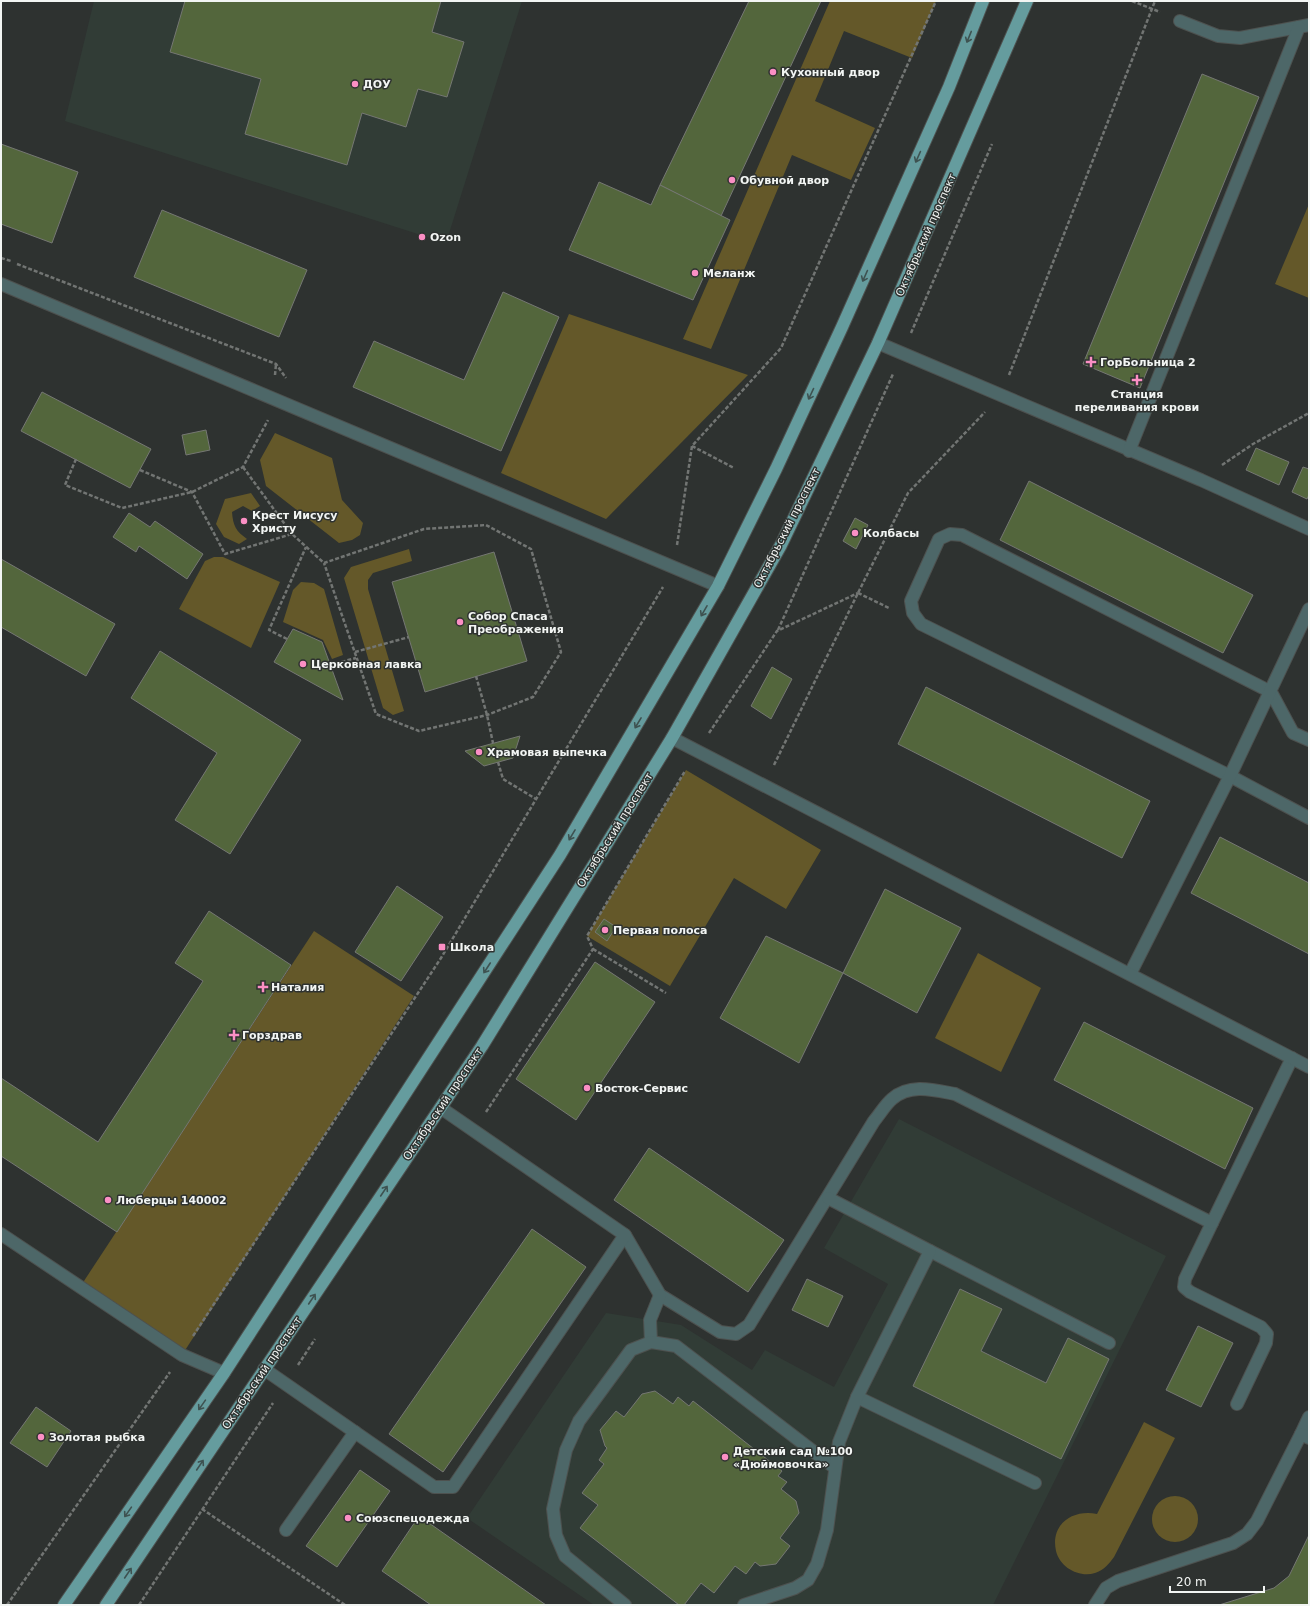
<svg xmlns="http://www.w3.org/2000/svg" width="1310" height="1606" font-family="'DejaVu Sans',sans-serif">
<style>
.built{fill:#313c36}
.green{fill:#645829}
.building{fill:#53663c;stroke:#757773}
.lines{fill:none;stroke-linecap:round;stroke-linejoin:round}
.lane-casing{stroke:#4d514f;stroke-width:14}
.street-casing{stroke:#4d514f;stroke-width:14}
.primary-casing{stroke:#4d514f;stroke-width:14}
.path{stroke:#727573;stroke-width:2.5;stroke-dasharray:4 2;stroke-linecap:butt}
.lane{stroke:#4d6768;stroke-width:12}
.street{stroke:#4d6768;stroke-width:12}
.primary{stroke:#659c9e;stroke-width:12}
.oneway{stroke:#3e5251}
.poi-dot{fill:#fb8fc4;stroke:#2e3230;stroke-width:1.5}
.labels{text-anchor:middle;dominant-baseline:central;stroke-width:3;stroke-linejoin:round;paint-order:stroke}
.poi-label{font-size:11px;font-weight:bold;fill:#f2f5f3;stroke:#2e3230;text-anchor:start}
.street-label{font-size:11px;fill:#f2f5f3;stroke:#2e3230}
</style>
<rect width="100%" height="100%" fill="#2e3230"/>
<g class="built">
<polygon points="94,1 522,1 446,243 65,121"/>
<polygon points="899,1119 1166,1256 993,1605 594,1605 467,1518 606,1313 681,1325 752,1370 765,1350 834,1387 888,1284 824,1248"/>
</g>
<g class="green">
<polygon points="830,1 936,1 912,58 844,31 815,101 875,128 851,180 792,155 711,349 683,339"/>
<polygon points="1309,204 1309,298 1275,284"/>
<polygon points="569,314 748,375 606,519 501,473"/>
<polygon points="275,433 332,458 342,500 363,523 360,535 352,540 339,543 266,486 260,460"/>
<path d="M251,493L260,506L252,511L243,506L232,512C233,526 236,531 247,539L239,544L224,537L216,524L225,499Z"/>
<polygon points="409,549 412,561 373,573 368,580 368,589 404,711 393,715 383,708 344,578 351,567"/>
<polygon points="214,557 223,557 280,582 251,648 179,609 205,561"/>
<polygon points="301,582 314,583 324,589 343,655 332,659 323,640 283,622 293,590"/>
<polygon points="686,770 821,850 786,909 734,878 670,986 587,936"/>
<polygon points="314,931 414,996 182,1355 80,1287"/>
<polygon points="978,953 1041,988 1001,1072 935,1038"/>
<path d="M1144,1422L1175,1438L1114,1557C1109,1564 1104,1570 1095,1573C1080,1578 1060,1568 1056,1551C1050,1524 1073,1509 1097,1514Z"/>
<circle cx="1175" cy="1519" r="23"/>
</g>
<g class="building">
<polygon points="185,1 441,1 432,32 464,42 447,97 418,89 406,127 362,113 347,165 245,134 261,79 170,52"/>
<polygon points="749,1 821,1 721,216 660,185"/>
<polygon points="1202,74 1259,97 1140,388 1083,364"/>
<polygon points="1,144 78,172 52,243 1,224"/>
<polygon points="599,182 651,205 660,185 730,220 693,300 569,250"/>
<polygon points="162,210 307,270 279,337 134,277"/>
<polygon points="503,292 559,317 501,451 353,387 374,341 464,380"/>
<polygon points="42,392 151,449 130,488 21,431"/>
<polygon points="206,430 210,450 186,455 182,435"/>
<polygon points="1256,448 1289,462 1279,485 1246,470"/>
<polygon points="1303,467 1309,469 1309,495 1307,499 1292,492"/>
<polygon points="1029,481 1253,595 1223,653 1000,540"/>
<polygon points="129,513 150,527 155,521 203,554 187,579 139,546 136,552 113,537"/>
<polygon points="855,518 868,525 856,549 843,541"/>
<polygon points="494,552 527,661 425,692 392,582"/>
<polygon points="1,559 115,624 86,676 1,627"/>
<polygon points="293,629 322,642 343,700 274,662"/>
<polygon points="160,651 301,740 230,854 175,820 217,753 131,698"/>
<polygon points="772,667 792,679 771,719 751,706"/>
<polygon points="926,687 1150,801 1122,858 898,744"/>
<polygon points="520,736 513,758 484,766 465,751"/>
<polygon points="1220,837 1309,883 1309,954 1191,893"/>
<polygon points="397,886 443,917 401,981 355,952"/>
<polygon points="885,889 961,928 917,1013 843,973"/>
<polygon points="209,911 291,965 117,1232 1,1156 1,1078 98,1142 203,981 175,963"/>
<polygon points="604,919 616,927 607,941 595,932"/>
<polygon points="766,936 843,973 799,1063 720,1018"/>
<polygon points="595,962 655,1002 576,1120 516,1079"/>
<polygon points="1084,1022 1253,1108 1225,1169 1054,1080"/>
<polygon points="649,1148 784,1240 748,1292 614,1200"/>
<polygon points="532,1229 586,1267 443,1472 389,1434"/>
<polygon points="807,1279 843,1296 828,1327 792,1310"/>
<polygon points="960,1289 1002,1309 981,1351 1046,1383 1068,1338 1109,1359 1061,1459 913,1386"/>
<polygon points="1198,1326 1233,1343 1201,1407 1166,1390"/>
<polygon points="655,1391 673,1404 678,1397 689,1406 693,1401 782,1471 778,1476 787,1482 781,1489 796,1501 799,1513 780,1538 790,1546 776,1564 760,1566 755,1562 746,1574 735,1566 714,1593 701,1583 684,1605 679,1605 580,1528 598,1505 582,1493 604,1464 599,1460 607,1448 605,1446 600,1430 616,1411 624,1417 642,1394"/>
<polygon points="36,1407 71,1431 47,1467 10,1443"/>
<polygon points="360,1470 390,1491 337,1567 306,1546"/>
<polygon points="419,1516 546,1605 431,1605 382,1571"/>
<polygon points="1309,1535 1309,1605 1219,1605 1274,1588 1289,1576"/>
</g>
<g class="lines">
<defs>
<g id="lane">
<polyline points="1180,21 1218,36 1240,38 1309,25"/>
<polyline points="878,343 1201,480 1309,529"/>
<polyline points="1129,451 1299,27"/>
<polyline points="1309,740 1293,733 1271,692 962,535 950,534 939,539 911,601 913,613 921,624 1230,776 1309,818"/>
<polyline points="1130,974 1230,776 1309,609"/>
<polyline points="1212,1223 1185,1279 1184,1287 1190,1292 1261,1327 1267,1334 1266,1343 1237,1404"/>
<path d="M625,1235L660,1295L720,1332L736,1334L749,1325L874,1121C880,1114 885,1105 892,1099C910,1083 934,1090 955,1094L1212,1223L1292,1058"/>
<polyline points="930,1251 1109,1343"/>
<polyline points="651,1342 650,1320 660,1295"/>
<polyline points="264,1369 434,1487 453,1487 625,1235 441,1108"/>
<polyline points="857,1397 1035,1483"/>
<polyline points="1301,1434 1309,1417"/>
<polyline points="286,1530 355,1432"/>
<polyline points="625,1605 565,1556 556,1535 553,1509 566,1450 579,1421 631,1350 651,1342 676,1346 835,1468"/>
<polyline points="744,1605 795,1588 808,1580 817,1564 827,1530 839,1442 857,1397 930,1251 828,1198"/>
<polyline points="1095,1605 1106,1588 1118,1581 1233,1543 1247,1534 1257,1521 1301,1434 1309,1438"/>
</g>
<g id="street">
<polyline points="1,284 718,586"/>
<polyline points="672,738 1309,1067"/>
<polyline points="1,1234 182,1355 224,1373"/>
</g>
<g id="primary">
<polyline points="64,1605 224,1373 560,855 718,586 776,469 842,327 949,87 983,1"/>
<polyline points="106,1605 482,1046 672,738 781,545 878,343 1027,1"/>
</g>
</defs>
<use href="#lane" class="lane-casing"/>
<use href="#street" class="street-casing"/>
<use href="#primary" class="primary-casing"/>
<g class="path">
<polyline points="1132,1 1160,12"/>
<polyline points="1,258 11,261"/>
<polyline points="17,264 276,364 286,378"/>
<polyline points="911,333 992,144"/>
<polyline points="275,375 276,364"/>
<polyline points="1009,375 1155,1"/>
<polyline points="692,446 734,468"/>
<polyline points="76,459 65,485 122,508 192,492 243,467 268,420"/>
<polyline points="1222,465 1253,444 1309,413"/>
<polyline points="243,467 292,534 324,563 424,529 486,525 531,549 561,652 533,697 487,715 419,731 376,714 324,563"/>
<polyline points="140,470 192,492 225,554 292,534"/>
<polyline points="677,545 692,446 781,348 936,1"/>
<polyline points="858,593 889,608"/>
<polyline points="778,630 893,374"/>
<polyline points="287,639 269,630 306,547"/>
<polyline points="355,652 409,637"/>
<polyline points="330,665 356,658"/>
<polyline points="476,676 487,715 493,743"/>
<polyline points="709,733 777,631 858,593"/>
<polyline points="498,762 503,779 536,799"/>
<polyline points="774,765 858,593 908,493 985,412"/>
<polyline points="593,949 666,993"/>
<polyline points="486,1112 593,949 587,936 685,771"/>
<polyline points="193,1336 441,958 663,587"/>
<polyline points="298,1365 315,1339"/>
<polyline points="202,1509 345,1605"/>
<polyline points="7,1605 170,1372"/>
<polyline points="139,1605 273,1403"/>
</g>
<use href="#lane" class="lane"/>
<use href="#street" class="street"/>
<use href="#primary" class="primary"/>
</g>
<defs><path id="oneway-shaft" d="M-6 0H5M1.5-3L5.5 0L1.5 3" fill="none" stroke-width="1.6" stroke-linecap="round" stroke-linejoin="round"/></defs>
<g class="oneway">
<use href="#oneway-shaft" transform="translate(969 37) rotate(112)"/>
<use href="#oneway-shaft" transform="translate(918 157) rotate(114)"/>
<use href="#oneway-shaft" transform="translate(865 276) rotate(114)"/>
<use href="#oneway-shaft" transform="translate(811 394) rotate(115)"/>
<use href="#oneway-shaft" transform="translate(704 611) rotate(120)"/>
<use href="#oneway-shaft" transform="translate(638 723) rotate(121)"/>
<use href="#oneway-shaft" transform="translate(572 835) rotate(121)"/>
<use href="#oneway-shaft" transform="translate(487 968) rotate(123)"/>
<use href="#oneway-shaft" transform="translate(384 1191) rotate(-56)"/>
<use href="#oneway-shaft" transform="translate(312 1299) rotate(-56)"/>
<use href="#oneway-shaft" transform="translate(202 1405) rotate(125)"/>
<use href="#oneway-shaft" transform="translate(200 1465) rotate(-56)"/>
<use href="#oneway-shaft" transform="translate(128 1512) rotate(125)"/>
<use href="#oneway-shaft" transform="translate(128 1573) rotate(-56)"/>
</g>
<g class="poi-dot">
<circle cx="773" cy="72" r="4"/>
<circle cx="355" cy="84" r="4"/>
<circle cx="732" cy="180" r="4"/>
<circle cx="422" cy="237" r="4"/>
<circle cx="695" cy="273" r="4"/>
<path d="M1089 356h4v4h4v4h-4v4h-4v-4h-4v-4h4z"/>
<path d="M1135 374h4v4h4v4h-4v4h-4v-4h-4v-4h4z"/>
<circle cx="244" cy="521" r="4"/>
<circle cx="855" cy="533" r="4"/>
<circle cx="460" cy="622" r="4"/>
<circle cx="303" cy="664" r="4"/>
<circle cx="479" cy="752" r="4"/>
<circle cx="605" cy="930" r="4"/>
<rect x="438" y="943" width="8" height="8" rx="2"/>
<path d="M261 981h4v4h4v4h-4v4h-4v-4h-4v-4h4z"/>
<path d="M232 1029h4v4h4v4h-4v4h-4v-4h-4v-4h4z"/>
<circle cx="587" cy="1088" r="4"/>
<circle cx="108" cy="1200" r="4"/>
<circle cx="41" cy="1437" r="4"/>
<circle cx="725" cy="1457" r="4"/>
<circle cx="348" cy="1518" r="4"/>
</g>
<g class="labels">
<g class="poi-label">
<text x="781" y="72">Кухонный двор</text>
<text x="363" y="84">ДОУ</text>
<text x="740" y="180">Обувной двор</text>
<text x="430" y="237">Ozon</text>
<text x="703" y="273">Меланж</text>
<text x="1100" y="362">ГорБольница 2</text>
<text x="1137" y="394" text-anchor="middle">Станция<tspan x="1137" dy="13">переливания крови</tspan></text>
<text x="252" y="515">Крест Иисусу<tspan x="252" dy="13">Христу</tspan></text>
<text x="863" y="533">Колбасы</text>
<text x="468" y="616">Собор Спаса<tspan x="468" dy="13">Преображения</tspan></text>
<text x="311" y="664">Церковная лавка</text>
<text x="487" y="752">Храмовая выпечка</text>
<text x="613" y="930">Первая полоса</text>
<text x="450" y="947">Школа</text>
<text x="271" y="987">Наталия</text>
<text x="242" y="1035">Горздрав</text>
<text x="595" y="1088">Восток-Сервис</text>
<text x="116" y="1200">Люберцы 140002</text>
<text x="49" y="1437">Золотая рыбка</text>
<text x="733" y="1451">Детский сад №100<tspan x="733" dy="13">«Дюймовочка»</tspan></text>
<text x="356" y="1518">Союзспецодежда</text>
</g>
<g class="street-label">
<text transform="translate(926 235) rotate(-66)">Октябрьский проспект</text>
<text transform="translate(787 528) rotate(-63)">Октябрьский проспект</text>
<text transform="translate(615 830) rotate(-58)">Октябрьский проспект</text>
<text transform="translate(443 1104) rotate(-56)">Октябрьский проспект</text>
<text transform="translate(262 1373) rotate(-56)">Октябрьский проспект</text>
</g>
</g>
<rect width="1310" height="1606" fill="none" stroke="#f2f5f3" stroke-width="4"/>
<path d="M1170 1586v6h94v-6" fill="none" stroke="#f2f5f3" stroke-width="2"/>
<text x="1176" y="1586" font-size="12" fill="#f2f5f3" stroke="#2e3230" stroke-width="3" paint-order="stroke">20 m</text>
</svg>
